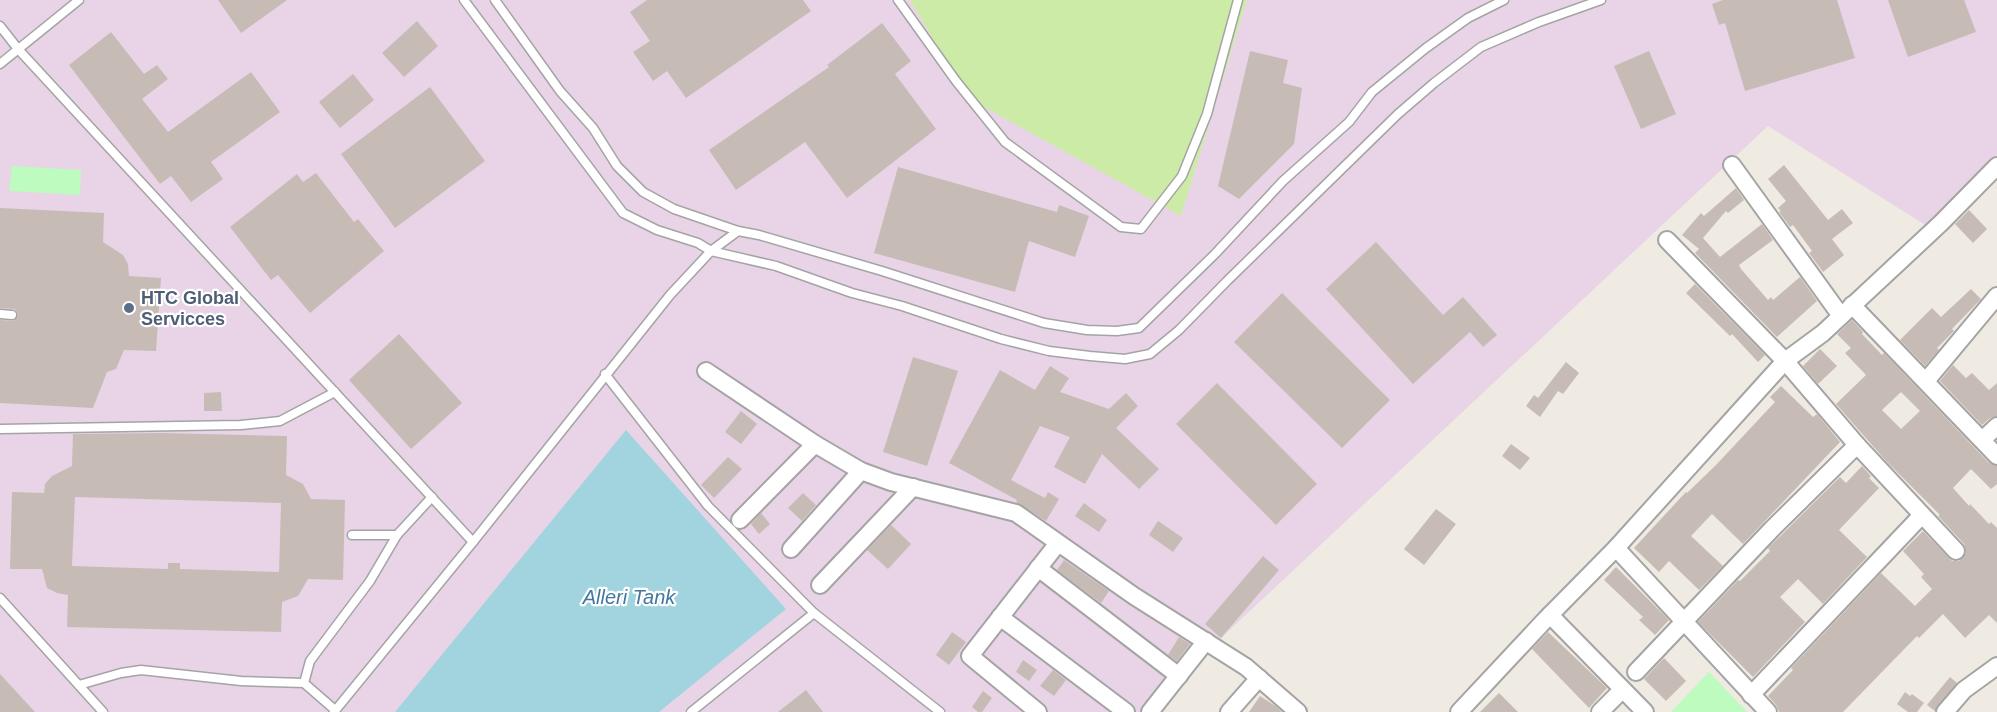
<svg xmlns="http://www.w3.org/2000/svg" width="1997" height="712" font-family="Helvetica,sans-serif">
<style>
.industrial{fill:#e8d4e6}
.grass{fill:#cceba6}
.park{fill:#bdfbbe}
.water{fill:#a1d4de}
.building{fill:#c6bcb5;fill-rule:evenodd}
.lines{fill:none;stroke-linecap:round;stroke-linejoin:round}
.lane-casing{stroke:#a4a4a4;stroke-width:11}
.street-casing{stroke:#a4a4a4;stroke-width:20}
.lane{stroke:#fff;stroke-width:8}
.street{stroke:#fff;stroke-width:16}
.service-dot{fill:#5c6f8a;stroke:#fff;stroke-width:2}
.labels{text-anchor:middle;dominant-baseline:central;stroke-width:4.5;stroke-linejoin:round;paint-order:stroke}
.service-label{font-size:18px;font-weight:bold;fill:#4e5e75;stroke:#fff;text-anchor:start}
.water-label{font-size:20px;font-style:italic;fill:#4177a0;stroke:#fff}
</style>
<rect width="100%" height="100%" fill="#efeae2"/>
<polygon class="industrial" points="0,0 910,0 969,98 1181,215 1247,0 1997,0 1997,165 1938,233 1768,126 1142,712 0,712"/>
<polygon class="grass" points="910,0 1247,0 1181,216 968,98"/>
<g class="park">
<polygon points="12,166 81,170 80,195 9,191"/>
<polygon points="1709,672 1747,712 1671,712"/>
</g>
<polygon class="water" points="626,430 786,609 659,712 395,712"/>
<g class="building">
<polygon points="218,0 287,0 241,33"/>
<polygon points="647,0 803,0 811,11 686,98 667,71 653,81 633,52 650,41 630,12"/>
<polygon points="1723,0 1837,0 1855,58 1745,91 1725,23 1719,25 1712,4"/>
<polygon points="1888,0 1964,0 1976,32 1908,57"/>
<polygon points="417,21 438,46 404,77 382,53"/>
<polygon points="882,23 911,61 895,74 936,129 847,198 805,142 736,190 709,150 829,67 827,65"/>
<polygon points="111,32 144,74 157,65 168,79 142,99 168,132 251,72 280,112 211,162 223,179 191,202 171,176 160,184 69,65"/>
<polygon points="1250,51 1288,60 1283,83 1302,88 1294,144 1239,199 1218,186"/>
<polygon points="1649,51 1676,114 1641,129 1614,66"/>
<polygon points="353,74 374,100 340,128 319,102"/>
<polygon points="430,87 485,161 395,228 341,154"/>
<polygon points="1784,165 1828,220 1842,209 1853,223 1832,239 1844,255 1823,272 1809,253 1812,251 1793,225 1790,227 1779,212 1781,211 1778,208 1786,201 1768,179"/>
<polygon points="898,167 1057,212 1059,205 1089,216 1075,257 1029,241 1015,292 874,253"/>
<polygon points="316,173 354,222 358,219 384,251 310,313 278,275 271,280 230,227 297,174 303,182"/>
<polygon points="1736,188 1744,200 1728,213 1726,211 1703,238 1720,257 1762,224 1773,240 1739,265 1741,269 1768,300 1771,297 1773,300 1800,277 1817,301 1777,337 1695,253 1699,249 1682,235 1701,213 1704,216"/>
<polygon points="0,208 104,213 103,242 123,255 128,264 129,276 161,278 156,351 124,350 116,369 107,372 93,408 0,403 0,320 14,321 18,315 15,309 0,308"/>
<polygon points="1969,210 1987,229 1973,243 1955,224"/>
<polygon points="1376,242 1443,315 1463,297 1497,335 1483,347 1470,332 1413,384 1326,289"/>
<polygon points="1695,284 1765,355 1758,362 1732,334 1730,336 1686,293"/>
<polygon points="1971,289 1981,299 1952,329 1954,331 1937,348 1939,350 1925,366 1900,340 1932,308 1941,317"/>
<polygon points="1282,293 1390,400 1342,448 1234,342"/>
<path d="M1852,320L1863,332L1862,334L1882,355L1884,353L1989,463L1997,466V484L1991,489L1971,469L1953,488L1969,506L1970,504L1989,524L1991,522L1997,528V623L1989,615L1965,638L1943,614L1919,638L1917,636L1843,712H1779L1776,705L1768,696L1793,670L1791,668L1881,573L1915,606L1932,589L1921,577L1924,574L1903,551L1923,531L1952,561H1959L1966,553L1964,544L1938,516L1940,515L1886,461L1836,404L1866,375L1845,353L1851,348L1837,334ZM1901,392L1920,411L1901,429L1882,410Z"/>
<polygon points="399,334 462,403 411,449 349,380"/>
<polygon points="1820,349 1837,366 1818,384 1803,366"/>
<polygon points="913,357 958,371 927,466 883,452"/>
<polygon points="1566,362 1579,373 1563,394 1558,391 1540,417 1526,406 1534,395 1538,398"/>
<polygon points="1953,365 1966,378 1972,373 1989,390 1997,383 1997,416 1990,418 1982,425 1940,381"/>
<polygon points="1050,366 1069,378 1060,392 1109,409 1126,393 1138,406 1116,428 1159,469 1139,489 1102,454 1085,484 1054,467 1070,437 1040,426 1011,480 1045,498 1048,492 1059,499 1046,521 1016,502 1017,500 949,463 1000,370 1035,390"/>
<polygon points="1217,383 1317,484 1276,525 1176,424"/>
<polygon points="1781,386 1813,417 1817,414 1840,442 1743,544 1712,514 1691,536 1723,566 1699,590 1669,561 1659,572 1634,548 1686,492 1687,493 1716,465 1775,402 1770,397"/>
<polygon points="221,392 222,411 204,411 204,393"/>
<polygon points="741,411 757,424 741,444 725,432"/>
<path d="M161,433L287,436L286,475L303,484L311,499L345,500L343,580L308,579L298,596L282,602L281,632L67,627L68,595L57,593L47,588L42,569H10L12,492L44,493L45,484L52,476L72,466L73,434ZM75,497L281,503L279,572L180,569V563H168V569L72,566Z"/>
<polygon points="1511,444 1530,458 1520,470 1502,456"/>
<polygon points="728,457 742,469 714,498 701,485"/>
<polygon points="1862,466 1871,476 1869,478 1879,488 1839,530 1867,557 1823,604 1798,579 1780,597 1805,622 1753,677 1698,622 1738,580 1740,581 1770,551 1768,548 1840,477 1846,483"/>
<polygon points="803,493 816,505 802,521 788,508"/>
<polygon points="1084,503 1107,520 1099,532 1075,516"/>
<polygon points="1436,509 1456,524 1424,565 1404,549"/>
<polygon points="761,513 770,524 759,534 751,524"/>
<polygon points="1158,521 1183,538 1173,552 1149,535"/>
<polygon points="891,525 911,544 888,569 867,550"/>
<polygon points="1263,556 1279,570 1221,638 1205,624"/>
<polygon points="1064,560 1109,591 1101,603 1057,570"/>
<polygon points="1616,567 1669,620 1655,635 1639,620 1643,617 1604,580"/>
<polygon points="952,632 966,642 949,665 936,655"/>
<polygon points="1548,632 1607,688 1589,708 1532,649"/>
<polygon points="1179,637 1190,644 1177,661 1168,655"/>
<polygon points="1664,658 1686,681 1666,701 1644,679"/>
<polygon points="1023,660 1037,670 1029,681 1016,672"/>
<polygon points="1053,670 1066,680 1054,696 1040,686"/>
<polygon points="0,674 35,712 0,712"/>
<polygon points="1950,677 1957,683 1935,711 1927,705"/>
<polygon points="806,690 823,712 778,712"/>
<polygon points="983,691 992,698 982,712 978,712 972,707"/>
<polygon points="1905,692 1910,696 1912,694 1924,703 1917,712 1908,712 1897,704"/>
<polygon points="1499,693 1518,712 1480,712"/>
<polygon points="1260,696 1277,707 1282,712 1249,712"/>
</g>
<g class="lines">
<defs>
<g id="lane">
<polyline points="464,0 623,213 657,230 698,243 711,251 776,266 852,293 902,306 1001,339 1049,351 1090,356 1125,359 1150,354 1179,330 1227,281 1398,114 1434,83 1481,47 1539,22 1601,0"/>
<polyline points="495,0 560,91 593,128 617,166 643,192 674,209 738,231 759,235 882,271 1044,323 1087,330 1117,331 1139,328 1215,254 1283,181 1349,122 1372,92 1426,48 1468,18 1504,0"/>
<polyline points="898,0 956,81 1005,142 1121,227 1141,229 1182,176 1207,114 1238,0"/>
<polyline points="0,26 18,49 473,542"/>
<polyline points="0,64 79,0"/>
<polyline points="0,314 12,315"/>
<polyline points="605,374 708,506 814,613 940,712"/>
<polyline points="0,429 241,425 280,421 335,392"/>
<polyline points="352,535 397,535"/>
<polyline points="0,598 103,712"/>
<polyline points="304,683 310,661 370,581 397,535 432,497"/>
<polyline points="79,685 121,673 141,670 241,681 304,683 335,710"/>
<polyline points="334,712 473,542 670,295 711,251 738,231"/>
<polyline points="691,712 814,613"/>
</g>
<g id="street">
<polyline points="1732,165 1841,316"/>
<polyline points="1667,240 1785,361 1857,445 1956,551"/>
<polyline points="1852,305 1997,456"/>
<polyline points="706,371 815,444 861,471 891,482 1016,513 1134,596 1246,667 1298,712"/>
<polyline points="1926,381 1997,296"/>
<polyline points="1982,440 1997,426"/>
<polyline points="740,520 815,444"/>
<polyline points="1616,548 1768,712"/>
<polyline points="791,549 861,471"/>
<polyline points="1038,568 1179,676"/>
<polyline points="820,585 913,487"/>
<polyline points="1550,615 1645,712"/>
<polyline points="1000,617 1126,712"/>
<polyline points="1636,672 1772,529 1857,445"/>
<polyline points="1751,695 1922,515"/>
<polyline points="1038,712 970,656 1058,543"/>
<polyline points="1150,712 1206,641"/>
<polyline points="1229,712 1259,678"/>
<polyline points="1459,712 1546,619 1616,548 1785,361 1823,333 1941,223 1997,166"/>
<polyline points="1600,712 1622,690"/>
<polyline points="1945,712 1964,690 1997,666"/>
</g>
</defs>
<use href="#lane" class="lane-casing"/>
<use href="#street" class="street-casing"/>
<use href="#lane" class="lane"/>
<use href="#street" class="street"/>
</g>
<circle class="service-dot" cx="129" cy="308" r="6"/>
<g class="labels">
<g class="service-label">
<text x="141" y="298">HTC Global<tspan x="141" dy="21">Servicces</tspan></text>
</g>
<g class="water-label">
<text x="629" y="597">Alleri Tank</text>
</g>
</g>
</svg>
